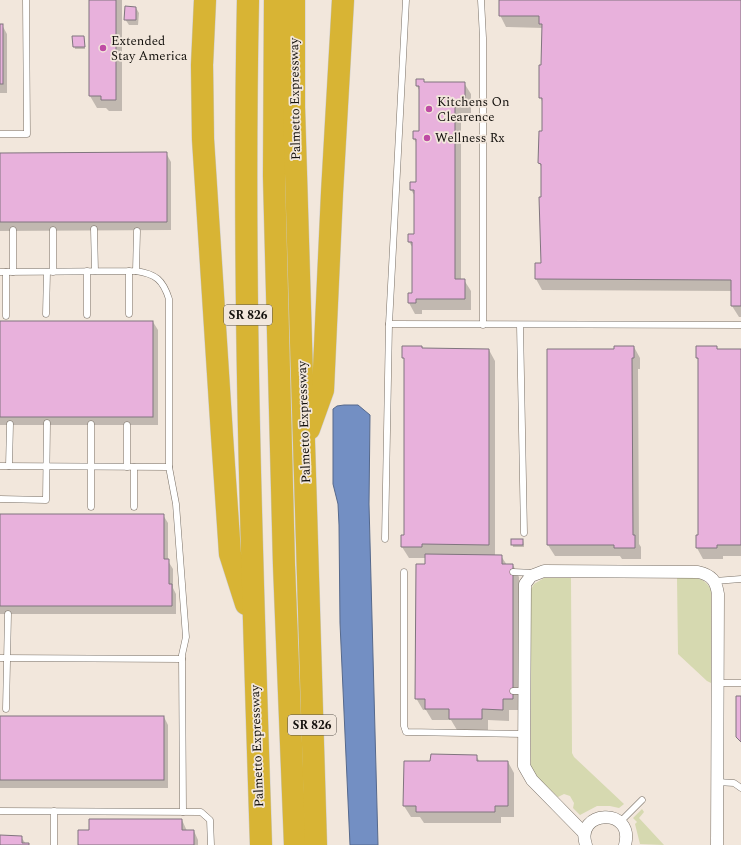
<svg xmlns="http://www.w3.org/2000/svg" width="741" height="845" font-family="Spectral,serif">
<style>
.green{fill:#d6d9b0}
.water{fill:#738fc3;stroke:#56698c}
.shadow{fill:#0003}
.building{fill:#e8b1dc;stroke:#80757e}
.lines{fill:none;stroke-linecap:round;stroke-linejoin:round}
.lane-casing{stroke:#797066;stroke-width:7}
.street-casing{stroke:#797066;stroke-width:13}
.highway-casing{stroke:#cbcbca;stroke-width:23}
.lane{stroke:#fff;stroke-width:6}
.street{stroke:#fff;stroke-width:12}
.highway{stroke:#d8b434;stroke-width:22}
.poi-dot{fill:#bf4ba4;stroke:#f2e7dc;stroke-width:1.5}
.labels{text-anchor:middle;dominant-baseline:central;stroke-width:3.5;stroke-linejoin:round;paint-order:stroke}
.shield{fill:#f2e7dc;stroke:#57514b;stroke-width:1}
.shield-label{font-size:12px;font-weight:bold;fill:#14110d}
.poi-label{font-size:13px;fill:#14110d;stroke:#f2e7dc;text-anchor:start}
.street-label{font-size:13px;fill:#14110d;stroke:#f2e7dc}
</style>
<rect width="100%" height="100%" fill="#f2e7dc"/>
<g class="green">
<polygon points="544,578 571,578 572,753 574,757 624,804 619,808 610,806 597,806 580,815 573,808 574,803 570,796 564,794 558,797 534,774 531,767 531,589 534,584"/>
<path d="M677,578C692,578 704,575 711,590V683L707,681L678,654Z"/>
<polygon points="642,809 644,812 639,818 664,845 640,844 635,824 637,822 633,818"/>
</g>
<polygon class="water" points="344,405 358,405 370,415 369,504 378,845 350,845 340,623 339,525 338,504 333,484 333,409 337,406"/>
<g class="shadow">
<polygon points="90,0 122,0 122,111 109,111 106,108 97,108 90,96"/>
<polygon points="500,0 741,0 741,317 739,317 732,306 732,291 542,290 536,279 536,264 542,264 542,168 539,163 543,132 543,103 540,97 542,66 543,28 506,27 500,15"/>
<polygon points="136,8 139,13 138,25 129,25 125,19"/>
<polygon points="0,25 2,25 7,34 7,93 0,93"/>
<polygon points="73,37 84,37 85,49 75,49"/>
<polygon points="423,80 425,83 464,83 471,94 471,113 461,113 461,280 464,280 471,291 471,310 422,310 422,314 415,314 409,303 413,294 413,248 409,242 409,235 415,235 415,196 411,190 411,183 417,183 417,144 414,139 420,132 420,92 417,86"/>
<polygon points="166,153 171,162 171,230 0,231 0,154"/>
<polygon points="0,322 153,322 158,330 158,425 0,425"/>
<polygon points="422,347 423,349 489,350 495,361 495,556 501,556 507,565 513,565 519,577 519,710 509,710 509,721 488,720 488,730 457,730 451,720 432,720 426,710 423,710 416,698 426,558 409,558 402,547 405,536 405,361 403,357"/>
<polygon points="634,347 640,358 640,369 638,369 639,544 641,547 641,559 622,559 620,556 555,556 548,545 615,350"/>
<polygon points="697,347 716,347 718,350 741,350 741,556 723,556 723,559 703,559 697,548 699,536 699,361 697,358"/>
<polygon points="0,515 163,515 168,523 168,561 173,569 173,588 176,594 176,614 0,614"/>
<polygon points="512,540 523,540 524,547 513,547"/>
<polygon points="0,717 164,717 168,725 168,788 0,788"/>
<polygon points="476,756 480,762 508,762 514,773 514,817 501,817 501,823 424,823 420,817 411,817 404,806 431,762"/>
<polygon points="182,820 187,831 194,831 198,840 198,845 79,845 90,831"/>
<polygon points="0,836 21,837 26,844 29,845 0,845"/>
</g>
<g class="building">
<polygon points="89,0 116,0 116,100 101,100 101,96 89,96"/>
<polygon points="499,0 741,0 741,306 731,306 731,280 535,279 535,263 541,263 539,197 541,197 541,164 538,163 539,131 542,131 542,98 539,98 539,65 541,65 542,24 539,24 539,16 499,16"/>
<polygon points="125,6 136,7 136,20 124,20"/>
<rect x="0" y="24" width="3" height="60"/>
<polygon points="72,36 84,36 85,47 73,47"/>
<polygon points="416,79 424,79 424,82 465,82 465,102 455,102 455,279 465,279 465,299 416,299 416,303 408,303 408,293 412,293 412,242 408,242 408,234 414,234 414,190 410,190 410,182 416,182 416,139 413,139 413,131 419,131 419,86 416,86"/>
<polygon points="167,152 167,222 0,222 0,153"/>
<rect x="0" y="321" width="153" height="96"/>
<polygon points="402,346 422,346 422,348 489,349 489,545 422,544 422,547 401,547 401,535 404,535 404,358 402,358"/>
<polygon points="614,346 634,346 634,358 632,358 633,535 635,535 635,548 614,548 614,545 547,545 547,349 614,349"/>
<polygon points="696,346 717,346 717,349 741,349 741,545 717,545 717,548 696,548 696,535 698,535 698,358 696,358"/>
<polygon points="0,514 164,514 164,559 169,559 169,584 172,584 172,606 0,606"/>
<rect x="511" y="539" width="12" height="6"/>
<polygon points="425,554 502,555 502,564 513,564 513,699 503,699 503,710 482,709 482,719 449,719 449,709 425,709 425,699 415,699 416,564 425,564"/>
<polygon points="736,696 741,696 741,742 736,737"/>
<rect x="0" y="716" width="164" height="64"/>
<polygon points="431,754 477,755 477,761 508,761 508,806 495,806 495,812 416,812 416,806 403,806 404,761 430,761"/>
<polygon points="89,819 182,819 182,830 194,830 194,845 78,845 78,830 89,830"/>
<polygon points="0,835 22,836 22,843 29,843 29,845 0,845"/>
</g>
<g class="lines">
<defs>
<g id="lane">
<polyline points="481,0 483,38 483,325"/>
<polyline points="0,134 27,134 26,0"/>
<polyline points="94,229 95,271"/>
<polyline points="13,230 13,272"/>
<polyline points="53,230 53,272"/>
<polyline points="87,271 87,315"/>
<path d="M136,271C156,274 163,280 169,299V467L176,504L186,637L182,655L183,812"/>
<polyline points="0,272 136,271 137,231"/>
<polyline points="6,272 6,316"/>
<polyline points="46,314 47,272"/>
<polyline points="129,314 129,271"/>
<polyline points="389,324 741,325"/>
<polyline points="520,325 524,533"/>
<polyline points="91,424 91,507"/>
<polyline points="127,425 127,467"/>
<polyline points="0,466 169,467"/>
<polyline points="9,466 10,424"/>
<polyline points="134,467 134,507"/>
<polyline points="0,499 46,500 47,423"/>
<polyline points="385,539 389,324 406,0"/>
<polyline points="404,572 404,726 406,732 524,734"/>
<polyline points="513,572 534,573"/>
<polyline points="715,581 741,579"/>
<polyline points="0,658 182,659"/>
<polyline points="717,683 741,683"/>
<polyline points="513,691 525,691"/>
<polyline points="6,709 8,614"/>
<polyline points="717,782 734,783 741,788"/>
<polyline points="0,811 201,812 210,820 211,845"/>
<polyline points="54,811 54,845"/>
<polyline points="620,822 642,800"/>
</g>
<g id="street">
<path d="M584,833L532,780L524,766L525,584L531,576L544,571L698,572C712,575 716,581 718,594L717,845"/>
<path d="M586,845C574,810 635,806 625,845"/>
</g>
<g id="highway">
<polyline points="205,0 202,65 203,139 222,436 230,554 246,604"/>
<path d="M248,0C242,282 252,564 261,845"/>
<polyline points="275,0 274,176 284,565 295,845"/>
<polyline points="294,0 294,107 316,845"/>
<polyline points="309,429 323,390 332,193 343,0"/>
</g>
</defs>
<use href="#lane" class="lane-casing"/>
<use href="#street" class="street-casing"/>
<use href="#highway" class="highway-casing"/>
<use href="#lane" class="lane"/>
<use href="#street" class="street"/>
<use href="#highway" class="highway"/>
</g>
<g class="poi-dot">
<circle cx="103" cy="48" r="4"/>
<circle cx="429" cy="109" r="4"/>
<circle cx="427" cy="138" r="4"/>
</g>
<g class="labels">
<g class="shield">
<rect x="224" y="305" width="48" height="20" rx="3"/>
<rect x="288" y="715" width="48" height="20" rx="3"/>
</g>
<g class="shield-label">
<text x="248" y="315">SR 826</text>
<text x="312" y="725">SR 826</text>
</g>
<g class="poi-label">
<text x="111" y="41">Extended<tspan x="111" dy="15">Stay America</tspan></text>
<text x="437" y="102">Kitchens On<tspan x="437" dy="15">Clearence</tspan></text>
<text x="435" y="138">Wellness Rx</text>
</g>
<g class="street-label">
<text transform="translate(295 99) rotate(-91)">Palmetto Expressway</text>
<text transform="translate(304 422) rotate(-92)">Palmetto Expressway</text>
<text transform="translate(257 746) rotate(-92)">Palmetto Expressway</text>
</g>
</g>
</svg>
